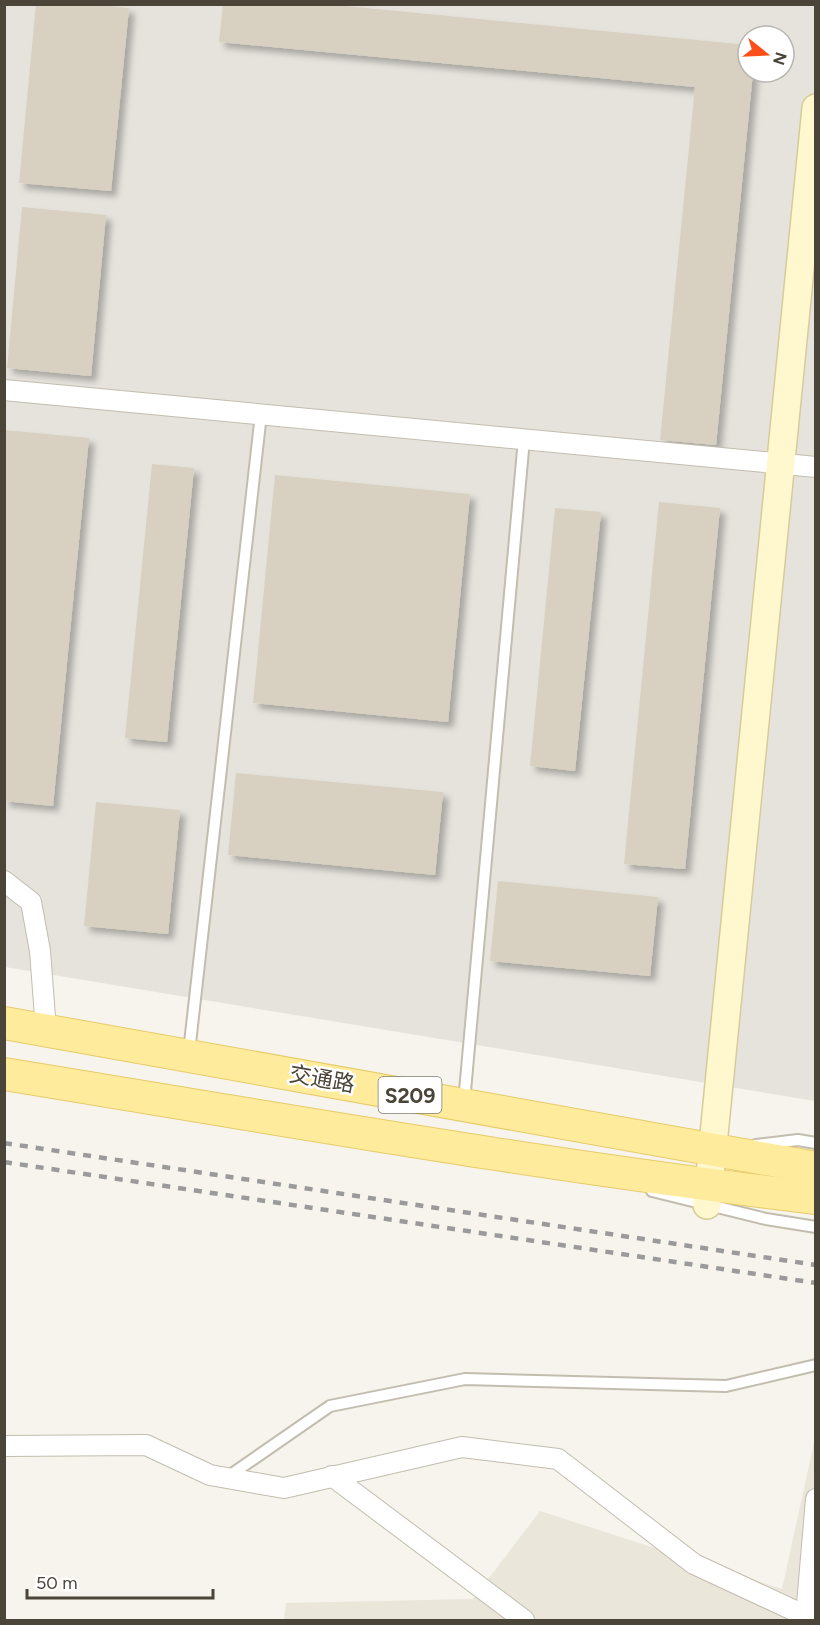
<svg xmlns="http://www.w3.org/2000/svg" width="820" height="1625" font-family="Figtree,'Noto Sans SC',sans-serif">
<style>
.residential{fill:#eae6da}
.industrial{fill:#e6e3dd;fill-rule:evenodd}
.building{fill:#d8d1c1;filter:url(#shadow)}
.lines{fill:none;stroke-linecap:round;stroke-linejoin:round}
.lane-casing{stroke:#c2bdae;stroke-width:14}
.street-casing{stroke:#c2bdae;stroke-width:22}
.secondary-casing{stroke:#d6cb9b;stroke-width:30}
.primary-casing{stroke:#e7cb69;stroke-width:34}
.lane{stroke:#fff;stroke-width:10}
.street{stroke:#fff;stroke-width:20}
.secondary{stroke:#fff7cd;stroke-width:27}
.primary{stroke:#ffeb9c;stroke-width:32}
.rail{stroke:#9a9a9a;stroke-width:4.5;stroke-dasharray:8 8;stroke-linecap:butt}
.labels{text-anchor:middle;dominant-baseline:central;stroke-width:5;stroke-linejoin:round;paint-order:stroke}
.shield{fill:#fff;stroke:#817d74;stroke-width:1.5}
.shield-label{font-size:21px;font-weight:bold;fill:#4b4539}
.street-label{font-size:22px;fill:#4b4539;stroke:#fff}
</style>
<defs>
<filter id="shadow"><feDropShadow dx="5.5" dy="5.5" stdDeviation="3" flood-color="#0004"/></filter>
</defs>
<rect width="100%" height="100%" fill="#f6f4ec"/>
<polygon class="residential" points="815,1438 815,1620 284,1620 286,1603 473,1599 540,1511 782,1589"/>
<path class="industrial" d="M4,5H815V1101L5,967ZM748,36H784V72H748Z"/>
<g class="building">
<polygon points="36,4 88,4 129,8 111,191 19,183"/>
<polygon points="223,4 325,4 748,45 748,72 753,72 716,445 660,440 695,87 219,42"/>
<polygon points="22,207 106,215 91,376 7,368"/>
<polygon points="4,430 89,438 53,806 4,801"/>
<polygon points="152,464 194,468 167,742 125,738"/>
<polygon points="275,475 470,494 448,722 253,703"/>
<polygon points="659,502 720,508 685,869 624,864"/>
<polygon points="555,508 601,512 575,771 530,766"/>
<polygon points="236,773 443,792 435,875 228,855"/>
<polygon points="96,802 180,810 168,934 84,926"/>
<polygon points="498,881 658,897 650,976 490,961"/>
</g>
<g class="lines">
<defs>
<g id="lane">
<polyline points="189,1052 261,414"/>
<polyline points="464,1102 524,439"/>
<polyline points="756,1145 798,1140 816,1143"/>
<polyline points="652,1191 766,1219 816,1227"/>
<polyline points="226,1478 330,1406 465,1379 726,1386 816,1365"/>
</g>
<g id="street">
<polyline points="4,390 816,467"/>
<polyline points="4,881 31,902 40,951 46,1030"/>
<polyline points="4,1446 146,1445 210,1475 284,1488 462,1447 558,1459 694,1564 806,1616 816,1499"/>
<polyline points="332,1476 524,1620"/>
</g>
<polyline id="secondary" points="707,1205 816,108"/>
<g id="primary">
<polyline points="4,1023 816,1168"/>
<path d="M4,1074C274,1118 544,1166 816,1198"/>
</g>
</defs>
<use href="#lane" class="lane-casing"/>
<use href="#street" class="street-casing"/>
<use href="#secondary" class="secondary-casing"/>
<use href="#primary" class="primary-casing"/>
<use href="#lane" class="lane"/>
<use href="#street" class="street"/>
<use href="#secondary" class="secondary"/>
<use href="#primary" class="primary"/>
<g class="rail">
<polyline points="4,1143 816,1265"/>
<polyline points="4,1162 816,1283"/>
</g>
</g>
<g class="labels">
<rect class="shield" x="378.5" y="1077" width="63" height="36" rx="4.5"/>
<g class="shield-label">
<text x="410" y="1095">S209</text>
</g>
<g class="street-label">
<text transform="translate(322 1079) rotate(10)">交通路</text>
</g>
</g>
<rect width="820" height="1625" fill="none" stroke="#4b4539" stroke-width="12"/>
<g transform="translate(766 54) rotate(108)"><circle r="28" fill="#ffffff" stroke="#b7b5b0" stroke-width="1.5"/>
<path d="M0-4.5L10 22L0 15L-10 22Z" fill="#fe4f1b"/>
<text y="-9" font-size="16" font-weight="bold" text-anchor="middle" fill="#4b4539">N</text>
</g>
<path d="M27 1589v9h186v-9" fill="none" stroke="#4b4539" stroke-width="3"/>
<text x="36" y="1589" font-size="18" fill="#4b4539" stroke="#ffffff" stroke-width="4.5" paint-order="stroke">50 m</text>
</svg>
